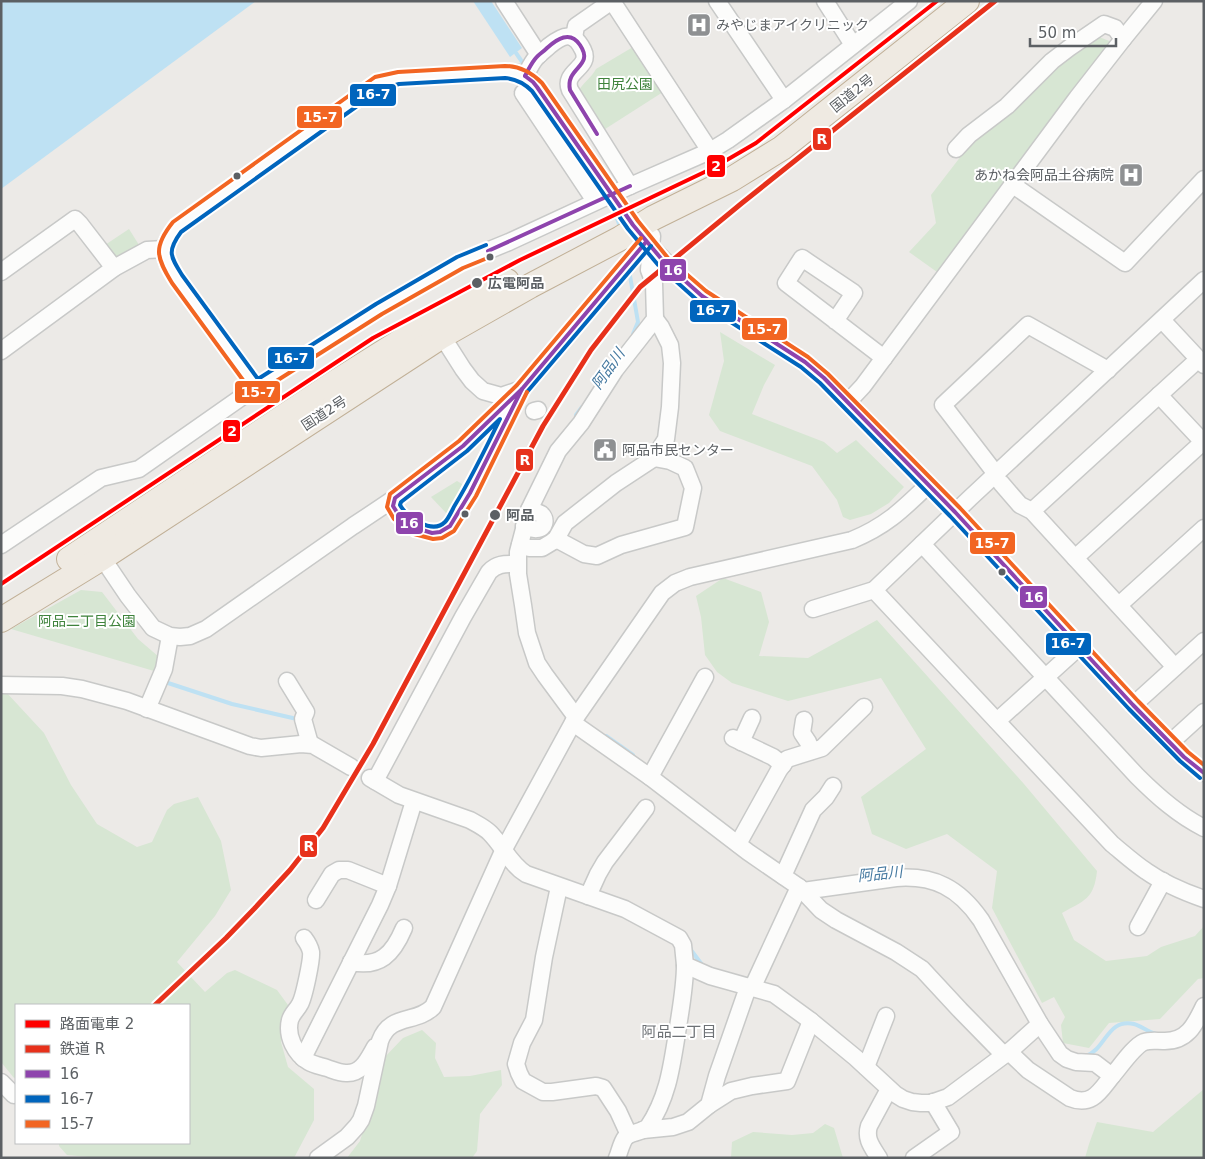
<svg xmlns="http://www.w3.org/2000/svg" width="1205" height="1159" font-family="'DejaVu Sans','Noto Sans JP',sans-serif">
<style>
.green{fill:#d7e6d3}
.water{fill:#bee1f3}
.lines{fill:none;stroke-linecap:round;stroke-linejoin:round}
.stream{stroke:#bee1f3;stroke-width:4}
.minor-casing{stroke:#c8c9c8;stroke-width:19}
.highway-casing{stroke:#c1b097;stroke-width:26}
.minor{stroke:#fcfcfb;stroke-width:16}
.highway{stroke:#efeae2;stroke-width:24}
.minor-bridge-casing{stroke:#c8c9c8;stroke-width:19;stroke-linecap:butt}
.minor-bridge{stroke:#fcfcfb;stroke-width:16}
.bus-1-casing{stroke:#fff;stroke-width:8}
.bus-2-casing{stroke:#fff;stroke-width:8}
.bus-3-casing{stroke:#fff;stroke-width:8}
.bus-1{stroke:#8e44ad;stroke-width:4}
.bus-2{stroke:#0065bd;stroke-width:4}
.bus-3{stroke:#f26522;stroke-width:4}
.rail-1-casing{stroke:#fff;stroke-width:9}
.rail-1{stroke:#e7311b;stroke-width:5}
.tram-1-casing{stroke:#fff;stroke-width:8}
.tram-1{stroke:#f00;stroke-width:4}
.bus-dot{fill:#5c6064;stroke:#fff;stroke-width:2}
.labels{text-anchor:middle;dominant-baseline:central;stroke-width:4;stroke-linejoin:round;paint-order:stroke}
.poi-label{font-size:14px;fill:#5c6064;stroke:#fff;text-anchor:start}
.park-label{font-size:14px;fill:#3f833c;stroke:#fff}
.street-label{font-size:14px;fill:#5c6064;stroke:#fff}
.stop-label{font-size:14px;font-weight:bold;fill:#5c6064;stroke:#fff;text-anchor:start}
.water-label{font-size:15px;font-style:italic;fill:#467aa1;stroke:#fff}
.neighbourhood-label{font-size:15px;fill:#6e7276;stroke:#fff}
.line-badge{stroke:#fff;stroke-width:2}
.badge-label{font-size:14px;text-anchor:middle;font-weight:bold;fill:#fff}
</style>
<rect width="100%" height="100%" fill="#eceae7"/>
<g class="green">
<polygon points="1099,37 1112,42 937,272 909,252 936,223 931,195 968,147 1006,117 1057,66"/>
<path d="M633,47L663,92L602,131L579,90C584,82 592,77 596,69Z"/>
<polygon points="129,229 139,245 116,260 105,245"/>
<polygon points="720,332 775,365 764,385 752,414 824,442 837,453 856,440 904,487 889,503 871,514 850,520 843,517 837,500 812,466 720,431 709,415 724,361"/>
<path d="M457,481L462,484C463,494 455,507 447,514L431,497Z"/>
<path d="M723,578L761,592L769,622L759,656L808,658L877,620L1024,784L1097,871C1094,899 1085,900 1062,913L1074,940L1106,961L1147,956L1161,947L1195,936L1204,926V978L1198,979L1160,1019L1109,1023L1089,1048L1063,1043L1061,1025L1065,1017L1054,997L1042,1003L992,908L997,871L947,834L906,849L872,834L861,797L926,749L881,678L788,701L732,683L717,672L705,655L701,617L696,596Z"/>
<polygon points="81,590 102,592 138,639 159,657 154,671 11,629"/>
<polygon points="1,692 6,692 44,733 71,785 97,824 137,847 152,842 167,810 174,804 198,797 221,841 231,890 215,916 177,962 205,992 227,973 235,970 277,990 288,1005 281,1042 288,1067 314,1089 314,1120 294,1158 100,1158 67,1155 59,1146 59,1143 189,1143 189,1005 16,1005 16,1077 14,1078 1,1062"/>
<polygon points="422,1030 436,1043 435,1058 444,1077 470,1076 501,1070 502,1085 480,1114 477,1151 472,1158 347,1158 360,1141 373,1099 384,1058 403,1038"/>
<polygon points="1204,1089 1203,1158 1085,1158 1089,1144 1097,1122 1153,1132"/>
<polygon points="825,1124 834,1128 843,1158 731,1158 732,1142 753,1132 792,1135 813,1133"/>
</g>
<g class="water">
<polygon points="1,1 256,1 1,189"/>
<polygon points="473,1 491,1 522,48 510,57"/>
</g>
<g class="lines">
<g class="stream">
<polyline points="516,53 525,66"/>
<polyline points="613,208 621,229"/>
<polyline points="629,270 638,322 633,334"/>
<polyline points="576,415 582,407"/>
<polyline points="165,682 232,704 297,719"/>
<polyline points="606,736 633,755"/>
<polyline points="690,947 691,950 703,966"/>
<path d="M1086,1056C1106,1049 1107,1018 1134,1024C1141,1026 1148,1032 1156,1034"/>
</g>
<defs>
<g id="minor">
<polyline points="504,1 539,55"/>
<polyline points="612,1 710,151"/>
<polyline points="717,1 784,100"/>
<polyline points="825,1 853,45"/>
<polyline points="574,38 576,26 612,1"/>
<polyline points="523,93 595,201"/>
<polyline points="956,149 969,135 1007,106 1052,61 1069,48 1104,24 1115,28 1123,39"/>
<polyline points="1013,185 1125,263 1204,179"/>
<polyline points="1,272 75,219 80,224 114,268"/>
<path d="M689,285C713,305 740,321 767,338C787,350 807,362 824,378L955,512L1133,705L1184,757L1204,773"/>
<polyline points="1162,320 1204,365"/>
<polyline points="835,321 854,293 802,258 786,283 884,358"/>
<polyline points="442,336 463,369 472,381 483,391 501,396 519,390"/>
<polyline points="1,351 114,268 147,250 164,249"/>
<path d="M256,387L177,279C162,256 159,249 177,227L331,116L378,83L398,78L505,72L518,73L525,76C528,71 531,64 535,59C539,54 545,50 549,46C563,35 573,30 583,50C592,68 562,71 570,90L630,186"/>
<polyline points="1159,395 1204,443"/>
<polyline points="848,402 863,386 1077,98 1123,39 1154,1"/>
<polyline points="534,411 538,410"/>
<polyline points="996,474 943,405 1028,325 1108,370"/>
<polyline points="1001,483 1020,505 1032,511 1175,667"/>
<polyline points="1032,511 1192,365"/>
<path d="M524,526C528,527 533,530 537,529C545,529 547,519 541,514C538,512 533,511 529,510"/>
<polyline points="556,539 584,554 597,556 621,545 685,527 693,488 685,468 670,461 654,458"/>
<path d="M922,544L1137,776C1157,796 1178,815 1204,828"/>
<polyline points="1,545 101,478 139,469 256,387 379,309 460,262 509,242 630,186 710,151 728,140 784,100 909,1"/>
<polyline points="520,545 529,548 542,548 552,542 556,539 565,523 616,483 654,458 666,439 670,407 672,363 670,345 661,327 655,319"/>
<polyline points="97,550 128,596 153,628 170,636 180,637 190,636 206,629 353,526 395,498 463,446 522,389 646,242"/>
<polyline points="1075,558 1203,442"/>
<path d="M874,590L1112,844C1123,853 1134,863 1146,871C1163,883 1184,892 1204,899"/>
<polyline points="1119,605 1204,528"/>
<polyline points="813,609 874,590 970,498 1204,280"/>
<polyline points="287,681 306,712 303,719 310,744"/>
<polyline points="1,685 62,686 82,689 127,701 250,746 261,748 301,744 313,745 351,767"/>
<polyline points="1140,699 1204,641"/>
<polyline points="147,709 164,669 170,636"/>
<polyline points="576,717 545,675 537,663 527,633 523,605 518,574 518,552 529,510 558,451 581,423 615,370 655,319 654,283 649,270 652,236"/>
<polyline points="804,720 802,733 808,742 811,751"/>
<polyline points="997,721 1079,647"/>
<path d="M573,723L650,777L748,852L799,887L803,891L896,878C934,875 959,888 981,920L1040,1024L1060,1054L1067,1059L1076,1062L1095,1063L1112,1076C1120,1067 1134,1046 1144,1042C1150,1040 1156,1041 1163,1041C1187,1042 1195,1025 1204,1006"/>
<polyline points="733,738 773,757 783,765"/>
<polyline points="741,742 752,718"/>
<polyline points="1170,743 1204,712"/>
<polyline points="650,777 705,677"/>
<path d="M370,778L399,795L470,820C477,824 484,827 490,833C503,846 510,864 526,874L625,909L679,938L683,945L685,965L710,976L774,994L811,1021L856,1058L895,1094L903,1099L912,1102L921,1103H931L948,1097L1011,1050L1040,1024"/>
<path d="M375,781L463,617L489,572C497,563 506,564 517,564"/>
<polyline points="738,844 779,770 787,759 822,748 864,707"/>
<polyline points="783,876 813,810 826,797 833,786"/>
<polyline points="559,887 544,957 534,1020 522,1043 516,1064 519,1073 523,1081 543,1092 552,1092 596,1086 603,1088 618,1111 629,1135"/>
<polyline points="803,891 821,910 836,920 896,952 922,969 960,1010 1004,1055"/>
<polyline points="588,896 598,874 605,862 646,808"/>
<polyline points="316,900 332,874 339,870 348,870 388,886"/>
<polyline points="1138,927 1163,881"/>
<path d="M304,938C307,942 310,947 311,952C312,959 304,997 300,1004C297,1010 292,1013 290,1020C286,1036 295,1054 309,1062C314,1065 321,1066 327,1068C333,1070 339,1073 346,1073C362,1074 368,1059 375,1047"/>
<path d="M351,962C380,968 393,954 404,928"/>
<path d="M1009,1052L1028,1070L1070,1098C1092,1107 1100,1091 1112,1076"/>
<polyline points="303,1058 380,905 388,886 414,801"/>
<polyline points="866,1067 886,1016"/>
<polyline points="1,1082 14,1095"/>
<polyline points="709,1105 731,1091 752,1086 787,1081 811,1021"/>
<polyline points="643,1130 673,1127 688,1122 709,1105 717,1076 746,993 755,982 799,887"/>
<path d="M318,1158L347,1137L357,1126L361,1120L366,1106L380,1041C390,1013 416,1024 433,1007L504,849L576,717L662,593L675,583L690,577L852,540C886,526 902,510 928,485"/>
<path d="M617,1158C620,1151 622,1139 628,1135C635,1132 642,1132 648,1127C669,1096 672,1063 678,1027C681,1007 685,986 685,965"/>
<path d="M879,1158C872,1147 865,1139 869,1126L889,1089"/>
<polyline points="914,1158 951,1132 933,1102"/>
</g>
<g id="highway">
<polyline points="69,559 331,385 433,321 507,281"/>
<polyline points="1,620 102,558 442,336 530,286 621,238 653,218 732,179 782,148 967,1"/>
</g>
</defs>
<use href="#minor" class="minor-casing"/>
<use href="#highway" class="highway-casing"/>
<use href="#minor" class="minor"/>
<use href="#highway" class="highway"/>
<defs>
<path id="minor-bridge" d="M525,76L533,82L537,87L633,225C650,247 669,266 689,285"/>
</defs>
<use href="#minor-bridge" class="minor-bridge-casing"/>
<use href="#minor-bridge" class="minor-bridge"/>
<defs>
<g id="bus-1">
<polyline points="525,76 533,82 537,87 633,225 664,262 702,296 805,362 824,378 955,512 1133,705 1184,757 1204,773"/>
<path d="M525,76C528,70 531,64 535,59C538,55 543,52 547,48C557,39 570,30 580,45C595,67 565,67 570,90L597,134"/>
<polyline points="488,251 630,186"/>
<polygon points="522,389 470,493 450,526 440,532 432,533 416,528 398,514 393,506 395,498 463,446"/>
<polyline points="522,389 646,242"/>
</g>
<g id="bus-2">
<path d="M486,245L457,257L376,304L258,379L182,275C170,256 167,251 181,232L381,89L399,84L505,78C516,79 524,83 532,91L628,229L659,266L698,301L801,367L820,383L950,516L1129,709L1180,761L1200,778"/>
<polyline points="527,392 651,246"/>
<path d="M500,419C486,448 472,477 455,505C452,510 449,518 445,522C432,535 407,517 400,505L401,502L467,451Z"/>
</g>
<g id="bus-3">
<path d="M490,257L463,268L382,314L259,392L256,393L251,391L172,283C156,257 153,247 173,222L375,77L398,72L505,66C520,66 531,72 542,83L638,221L668,258L706,291L808,357L828,374L960,508L1138,701L1188,752L1204,765"/>
<polyline points="527,392 476,496 454,531 442,538 433,539 414,534 394,519 387,507 390,494 459,441 517,385 641,238"/>
</g>
</defs>
<use href="#bus-1" class="bus-1-casing"/>
<use href="#bus-2" class="bus-2-casing"/>
<use href="#bus-3" class="bus-3-casing"/>
<use href="#bus-1" class="bus-1"/>
<use href="#bus-2" class="bus-2"/>
<use href="#bus-3" class="bus-3"/>
<defs>
<polyline id="rail-1" points="155,1005 226,938 254,909 290,870 323,828 373,744 543,426 591,350 640,287 742,203 995,1"/>
</defs>
<use href="#rail-1" class="rail-1-casing"/>
<use href="#rail-1" class="rail-1"/>
<defs>
<polyline id="tram-1" points="1,584 373,338 520,260 713,168 756,143 937,1"/>
</defs>
<use href="#tram-1" class="tram-1-casing"/>
<use href="#tram-1" class="tram-1"/>
</g>
<defs>
<symbol id="hospital-square" viewBox="-11 -11 22 22"><rect x="-9" y="-9" width="18" height="18" rx="4" fill="#8e9092" stroke="#fff"/><path d="M-5-5h3v3.5h4V-5h3V5h-3V1.5h-4V5h-3Z" fill="#fff"/></symbol>
<symbol id="civic-square" viewBox="-11 -11 22 22"><rect x="-9" y="-9" width="18" height="18" rx="4" fill="#8e9092" stroke="#fff"/><path d="M-.6-6.5H3V-4.5H.6V-3L4-1V1h2V6H-6V1h2V-1L-.6-3ZM-1.2 2.5V6h2.4V2.5Z" fill="#fff"/></symbol>
</defs>
<g fill-rule="evenodd">
<use href="#hospital-square" x="685" y="11" width="28" height="28"/>
<use href="#hospital-square" x="1117" y="161" width="28" height="28"/>
<use href="#civic-square" x="591" y="436" width="28" height="28"/>
</g>
<g class="bus-dot">
<circle cx="237" cy="176" r="4.5"/>
<circle cx="490" cy="257" r="4.5"/>
<circle cx="477" cy="283" r="6"/>
<circle cx="465" cy="514" r="4.5"/>
<circle cx="495" cy="515" r="6"/>
<circle cx="1002" cy="572" r="4.5"/>
</g>
<g class="labels">
<g class="poi-label">
<text x="716" y="25">みやじまアイクリニック</text>
<text x="1114" y="175" text-anchor="end">あかね会阿品土谷病院</text>
<text x="622" y="450">阿品市民センター</text>
</g>
<g class="park-label">
<text x="625" y="84">田尻公園</text>
<text x="87" y="621">阿品二丁目公園</text>
</g>
<g class="street-label">
<text transform="translate(852 93) rotate(-39)">国道2号</text>
<text transform="translate(324 413) rotate(-33)">国道2号</text>
</g>
<g class="stop-label">
<text x="488" y="283">広電阿品</text>
<text x="506" y="515">阿品</text>
</g>
<g class="water-label">
<text transform="translate(608 369) rotate(-55)">阿品川</text>
<text transform="translate(880 874) rotate(-6)">阿品川</text>
</g>
<g class="neighbourhood-label">
<text x="679" y="1032">阿品二丁目</text>
</g>
</g>
<g class="line-badge">
<rect x="349" y="83" width="48" height="24" rx="5" fill="#0065bd"/>
<rect x="296" y="105" width="47" height="24" rx="5" fill="#f26522"/>
<rect x="812" y="127" width="20" height="24" rx="5" fill="#e7311b"/>
<rect x="706" y="154" width="20" height="24" rx="5" fill="#f00"/>
<rect x="659" y="258" width="28" height="24" rx="5" fill="#8e44ad"/>
<rect x="689" y="299" width="48" height="24" rx="5" fill="#0065bd"/>
<rect x="741" y="317" width="47" height="24" rx="5" fill="#f26522"/>
<rect x="267" y="346" width="48" height="24" rx="5" fill="#0065bd"/>
<rect x="234" y="380" width="47" height="24" rx="5" fill="#f26522"/>
<rect x="222" y="419" width="19" height="24" rx="5" fill="#f00"/>
<rect x="515" y="448" width="19" height="24" rx="5" fill="#e7311b"/>
<rect x="395" y="511" width="29" height="24" rx="5" fill="#8e44ad"/>
<rect x="969" y="531" width="47" height="24" rx="5" fill="#f26522"/>
<rect x="1019" y="585" width="29" height="24" rx="5" fill="#8e44ad"/>
<rect x="1045" y="632" width="47" height="24" rx="5" fill="#0065bd"/>
<rect x="299" y="834" width="19" height="24" rx="5" fill="#e7311b"/>
</g>
<g class="badge-label">
<text x="373" y="99">16-7</text>
<text x="320" y="122">15-7</text>
<text x="822" y="144">R</text>
<text x="716" y="171">2</text>
<text x="673" y="275">16</text>
<text x="713" y="315">16-7</text>
<text x="764" y="334">15-7</text>
<text x="291" y="363">16-7</text>
<text x="258" y="397">15-7</text>
<text x="232" y="436">2</text>
<text x="525" y="465">R</text>
<text x="409" y="528">16</text>
<text x="992" y="548">15-7</text>
<text x="1034" y="602">16</text>
<text x="1068" y="648">16-7</text>
<text x="309" y="851">R</text>
</g>
<rect width="1205" height="1159" fill="none" stroke="#5c6064" stroke-width="5"/>
<rect x="15" y="1004" width="175" height="140" fill="#ffffff" stroke="#bebfc1"/>
<rect x="25" y="1020" width="25" height="8" fill="#ff0000" stroke="#bebfc1"/>
<text x="60" y="1029" font-size="15" fill="#5c6064">路面電車 2</text>
<rect x="25" y="1045" width="25" height="8" fill="#e7311b" stroke="#bebfc1"/>
<text x="60" y="1054" font-size="15" fill="#5c6064">鉄道 R</text>
<rect x="25" y="1070" width="25" height="8" fill="#8e44ad" stroke="#bebfc1"/>
<text x="60" y="1079" font-size="15" fill="#5c6064">16</text>
<rect x="25" y="1095" width="25" height="8" fill="#0065bd" stroke="#bebfc1"/>
<text x="60" y="1104" font-size="15" fill="#5c6064">16-7</text>
<rect x="25" y="1120" width="25" height="8" fill="#f26522" stroke="#bebfc1"/>
<text x="60" y="1129" font-size="15" fill="#5c6064">15-7</text>
<path d="M1030 38v8h86v-8" fill="none" stroke="#5c6064" stroke-width="2.5"/>
<text x="1038" y="38" font-size="15" fill="#5c6064" stroke="#ffffff" stroke-width="4" paint-order="stroke">50 m</text>
</svg>
